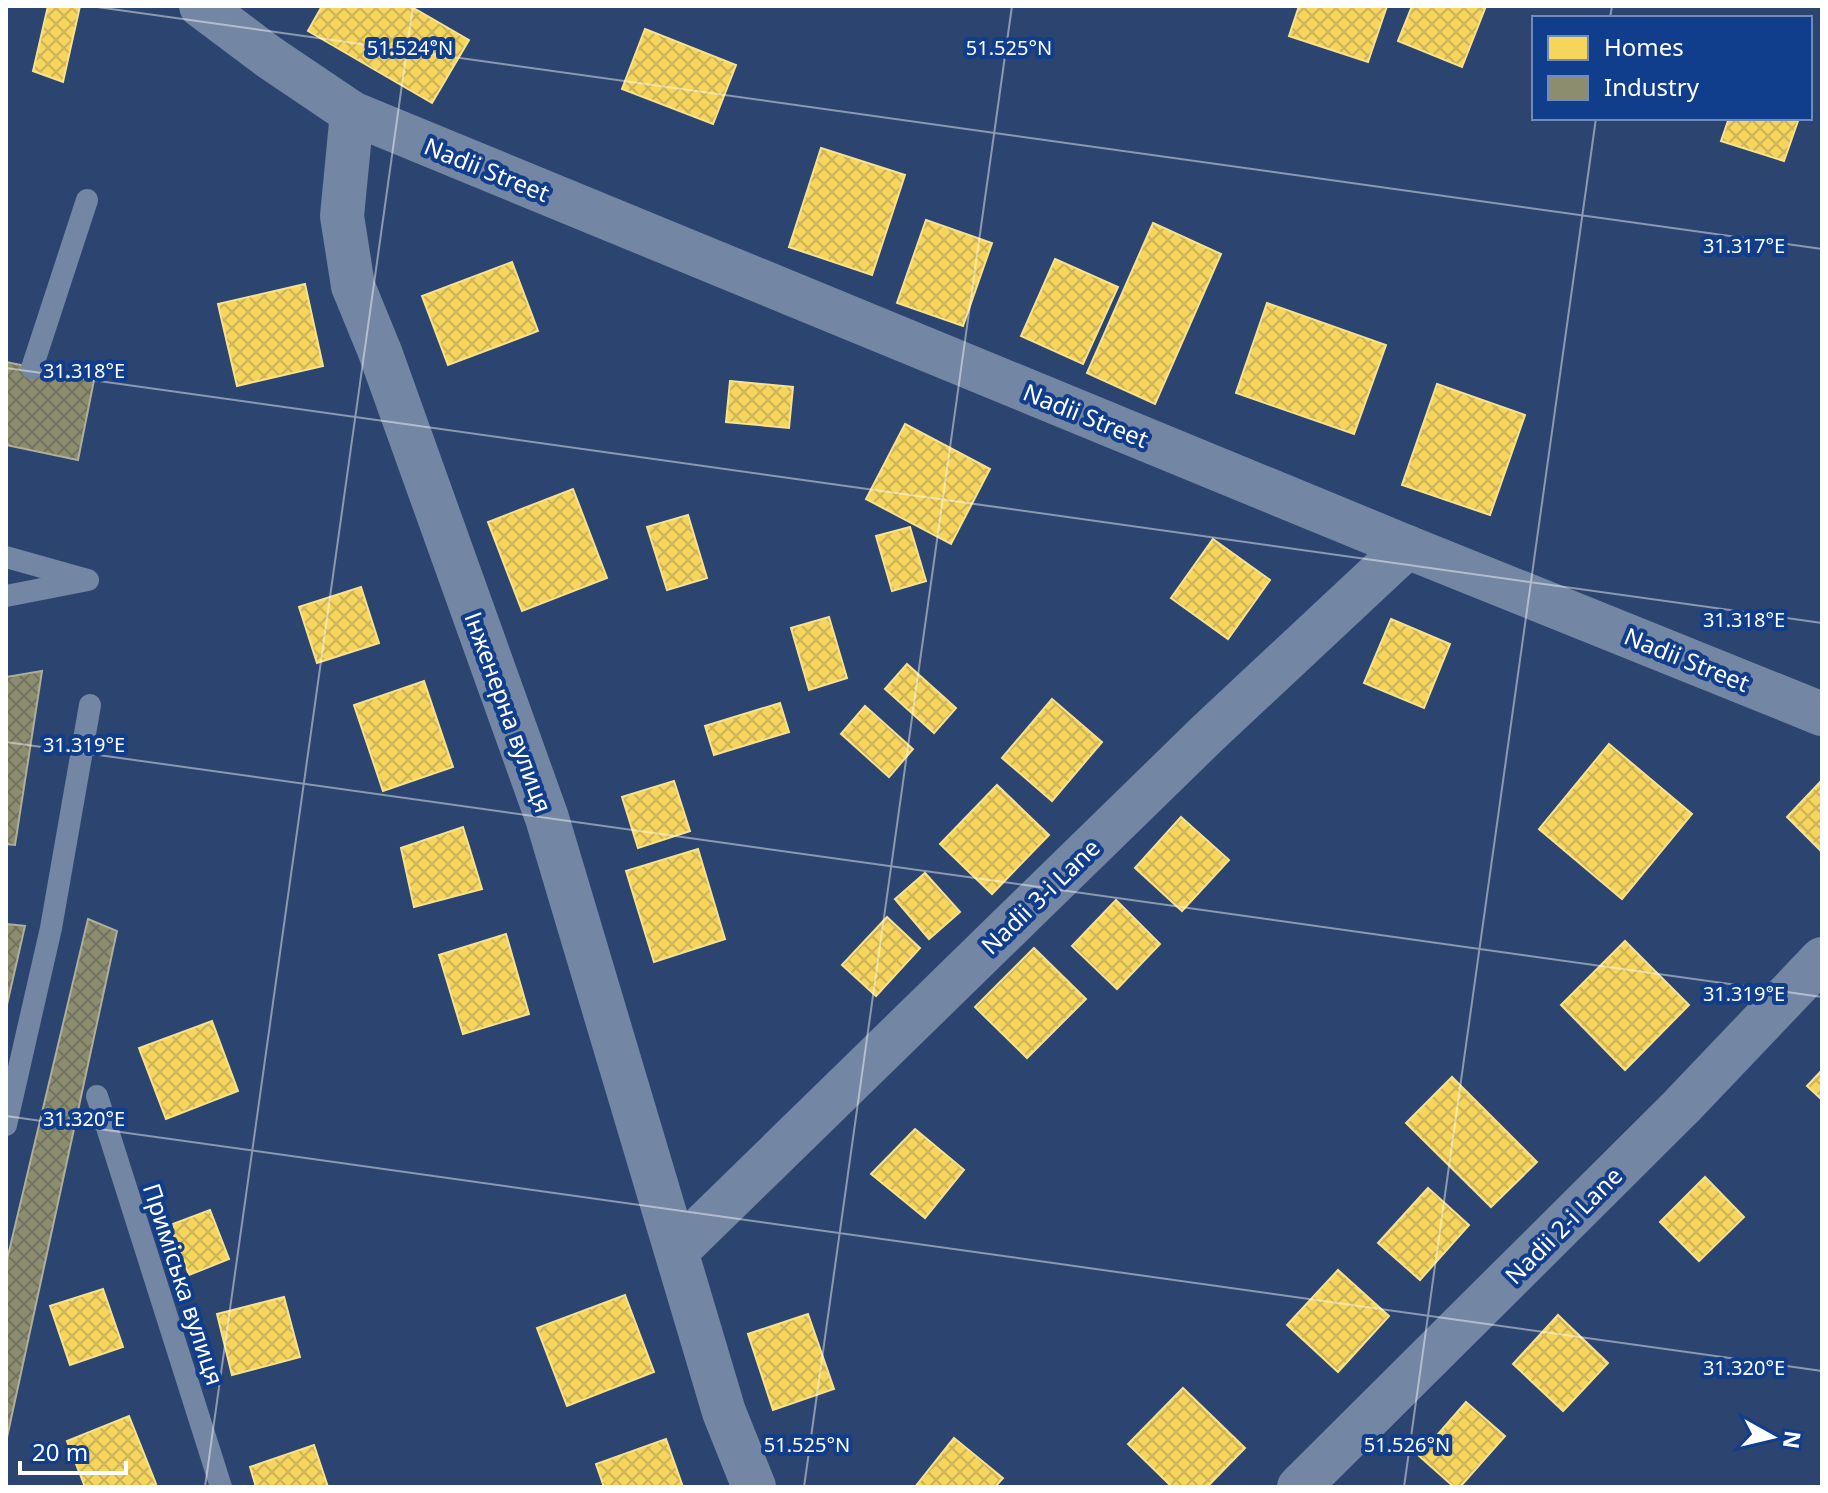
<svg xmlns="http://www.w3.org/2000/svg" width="1828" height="1493" font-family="'Noto Sans',sans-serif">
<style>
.homes{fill:url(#homes-cross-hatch);stroke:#f9e28d;stroke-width:2}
.industry{fill:url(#industry-cross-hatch);stroke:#aeae9a;stroke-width:2}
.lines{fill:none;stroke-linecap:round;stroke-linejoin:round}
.service{stroke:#7386a4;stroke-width:22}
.minor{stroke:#7386a4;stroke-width:44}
.ticks{fill:none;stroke:#fff;stroke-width:2;stroke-opacity:0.45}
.labels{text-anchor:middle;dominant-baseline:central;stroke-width:8;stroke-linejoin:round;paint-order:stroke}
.street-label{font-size:24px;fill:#fff;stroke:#103d8c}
.ticks-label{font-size:20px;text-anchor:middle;fill:#fff;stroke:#103d8c;stroke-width:8;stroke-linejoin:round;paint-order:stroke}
</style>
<defs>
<pattern id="homes-cross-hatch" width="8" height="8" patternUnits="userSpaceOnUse" patternTransform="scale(2)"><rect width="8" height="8" fill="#f6d55c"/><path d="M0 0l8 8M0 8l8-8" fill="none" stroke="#ccb358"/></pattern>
<pattern id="industry-cross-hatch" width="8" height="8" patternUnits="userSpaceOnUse" patternTransform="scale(2)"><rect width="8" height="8" fill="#8c8c6e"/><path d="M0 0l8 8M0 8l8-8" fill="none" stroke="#727260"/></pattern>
</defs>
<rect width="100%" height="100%" fill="#2c4570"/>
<g class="homes">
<polygon points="48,6 80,6 63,82 33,71"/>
<polygon points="322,6 410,6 469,40 432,103 308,31"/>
<polygon points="1299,6 1387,6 1368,62 1289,36"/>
<polygon points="1412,6 1486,6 1462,67 1398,41"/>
<polygon points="645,29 736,65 713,124 622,89"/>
<polygon points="1729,118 1799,118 1784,161 1721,141"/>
<polygon points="821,148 905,175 872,275 789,247"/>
<polygon points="926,220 992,243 963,326 897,303"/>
<polygon points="1153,223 1221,254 1155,404 1087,373"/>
<polygon points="1055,259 1118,287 1083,364 1021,336"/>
<polygon points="512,262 538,331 448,365 422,296"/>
<polygon points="305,284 323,366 237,386 218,304"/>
<polygon points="1267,303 1386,345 1354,434 1236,393"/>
<polygon points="730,381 793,387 789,428 726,422"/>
<polygon points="1437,384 1525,415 1490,515 1402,485"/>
<polygon points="905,424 990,469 951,544 866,499"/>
<polygon points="573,489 607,578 522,611 488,522"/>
<polygon points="688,515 707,578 667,590 647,527"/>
<polygon points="910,527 926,581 892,591 876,536"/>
<polygon points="1213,539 1270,580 1228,639 1171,598"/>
<polygon points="361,587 379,643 317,663 299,607"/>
<polygon points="829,617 847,678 809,690 791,628"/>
<polygon points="1391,619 1450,644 1424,708 1364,683"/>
<polygon points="907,664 956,708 934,733 885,689"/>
<polygon points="424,681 453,767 383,791 354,705"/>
<polygon points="1052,699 1102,742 1052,801 1002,758"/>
<polygon points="780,703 789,732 714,755 705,726"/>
<polygon points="865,706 913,749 889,777 841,734"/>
<polygon points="1609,744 1692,814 1622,899 1539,829"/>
<polygon points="1822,780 1822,852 1787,817"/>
<polygon points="674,781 690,831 638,848 622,797"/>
<polygon points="997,785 1049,835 992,894 940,844"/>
<polygon points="1181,817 1229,860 1182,911 1135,868"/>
<polygon points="463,827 482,889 414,907 401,848"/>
<polygon points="698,849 725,939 654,962 626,871"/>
<polygon points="925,873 960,912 929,939 895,899"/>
<polygon points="1116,900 1160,944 1117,989 1072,946"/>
<polygon points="887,917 920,948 876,996 842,965"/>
<polygon points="506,934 529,1014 463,1034 439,955"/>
<polygon points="1625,941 1689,1005 1625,1070 1561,1005"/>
<polygon points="1034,948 1086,999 1027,1058 975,1007"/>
<polygon points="212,1021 238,1091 166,1119 139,1048"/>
<polygon points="1822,1070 1822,1100 1807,1086"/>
<polygon points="1452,1077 1537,1162 1491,1207 1406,1123"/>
<polygon points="915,1129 964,1170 925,1218 871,1174"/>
<polygon points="1705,1177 1744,1217 1699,1261 1660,1222"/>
<polygon points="1428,1188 1469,1225 1420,1280 1378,1243"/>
<polygon points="210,1210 229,1259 189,1275 170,1225"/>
<polygon points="1338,1270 1389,1316 1338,1372 1287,1325"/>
<polygon points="103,1289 123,1347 70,1365 50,1306"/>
<polygon points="625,1295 654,1372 567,1406 537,1328"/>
<polygon points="284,1297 300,1357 232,1375 217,1314"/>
<polygon points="808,1314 834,1389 773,1410 748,1334"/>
<polygon points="1558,1315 1608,1363 1563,1411 1513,1364"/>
<polygon points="1183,1388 1245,1448 1207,1487 1172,1487 1128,1444"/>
<polygon points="1466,1402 1505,1436 1460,1487 1454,1487 1419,1456"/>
<polygon points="129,1416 156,1484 147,1487 85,1487 67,1441"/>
<polygon points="954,1438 1003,1478 995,1487 915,1487"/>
<polygon points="666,1439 683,1487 604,1487 596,1464"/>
<polygon points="314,1445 328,1487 256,1487 250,1467"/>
</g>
<g class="industry">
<polygon points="6,362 94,380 78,460 6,445"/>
<polygon points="42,671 15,845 6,844 6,677"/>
<polygon points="88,919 117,931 6,1442 6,1264"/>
<polygon points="6,924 25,926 6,1009"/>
</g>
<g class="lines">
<g class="service">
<polyline points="32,368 87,200"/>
<polyline points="6,557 88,580 6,596"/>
<polyline points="97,1096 221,1487"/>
<polyline points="6,1125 51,928 90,705"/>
</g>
<g class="minor">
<polyline points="201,6 269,57 352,113 342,216 353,286 380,352 547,818 724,1412 754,1487"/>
<polyline points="352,113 1407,547 1822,714"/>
<polyline points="677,1251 1208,733 1407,547"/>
<polyline points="1299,1487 1681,1107 1822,959"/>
</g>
</g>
<path class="ticks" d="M90,6L1822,249M1610,18L1612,6M6,368L1822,623M6,742L1822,997M6,1116L1822,1371M205,1487L413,6M804,1487L1012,6M1404,1487L1596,118"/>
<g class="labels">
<g class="street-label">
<text transform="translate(487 169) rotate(22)">Nadii Street</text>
<text transform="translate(1086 415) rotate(22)">Nadii Street</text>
<text transform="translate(1687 659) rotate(22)">Nadii Street</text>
<text transform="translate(509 712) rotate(70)">Інженерна вулиця</text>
<text transform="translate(1040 896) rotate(-44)">Nadii 3-i Lane</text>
<text transform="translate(1563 1225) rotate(-45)">Nadii 2-i Lane</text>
<text transform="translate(184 1284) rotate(72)">Приміська вулиця</text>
</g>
</g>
<g class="ticks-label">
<text x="410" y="55">51.524°N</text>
<text x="1009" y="55">51.525°N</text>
<text x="1744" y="253">31.317°E</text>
<text x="84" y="378">31.318°E</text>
<text x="1744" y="627">31.318°E</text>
<text x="84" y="752">31.319°E</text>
<text x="1744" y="1001">31.319°E</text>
<text x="84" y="1126">31.320°E</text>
<text x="1744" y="1375">31.320°E</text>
<text x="807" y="1452">51.525°N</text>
<text x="1407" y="1452">51.526°N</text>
</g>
<rect width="1828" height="1493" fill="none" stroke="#ffffff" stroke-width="16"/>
<rect x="1532" y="16" width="280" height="104" fill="#103d8c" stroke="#708bba" stroke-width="2"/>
<rect x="1548" y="36" width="40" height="24" fill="#f6d55c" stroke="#708bba" stroke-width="2"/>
<text x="1604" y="56" font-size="24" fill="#ffffff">Homes</text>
<rect x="1548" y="76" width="40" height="24" fill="#8c8c6e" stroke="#708bba" stroke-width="2"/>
<text x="1604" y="96" font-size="24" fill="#ffffff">Industry</text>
<g transform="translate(1772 1437) rotate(98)" stroke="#103d8c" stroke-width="6" paint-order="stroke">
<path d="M0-6L14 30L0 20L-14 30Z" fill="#ffffff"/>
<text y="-12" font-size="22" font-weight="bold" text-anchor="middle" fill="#ffffff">N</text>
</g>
<path d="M20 1461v12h106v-12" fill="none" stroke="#ffffff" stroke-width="4"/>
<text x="32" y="1461" font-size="24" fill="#ffffff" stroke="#103d8c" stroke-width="6" paint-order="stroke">20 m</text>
</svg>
